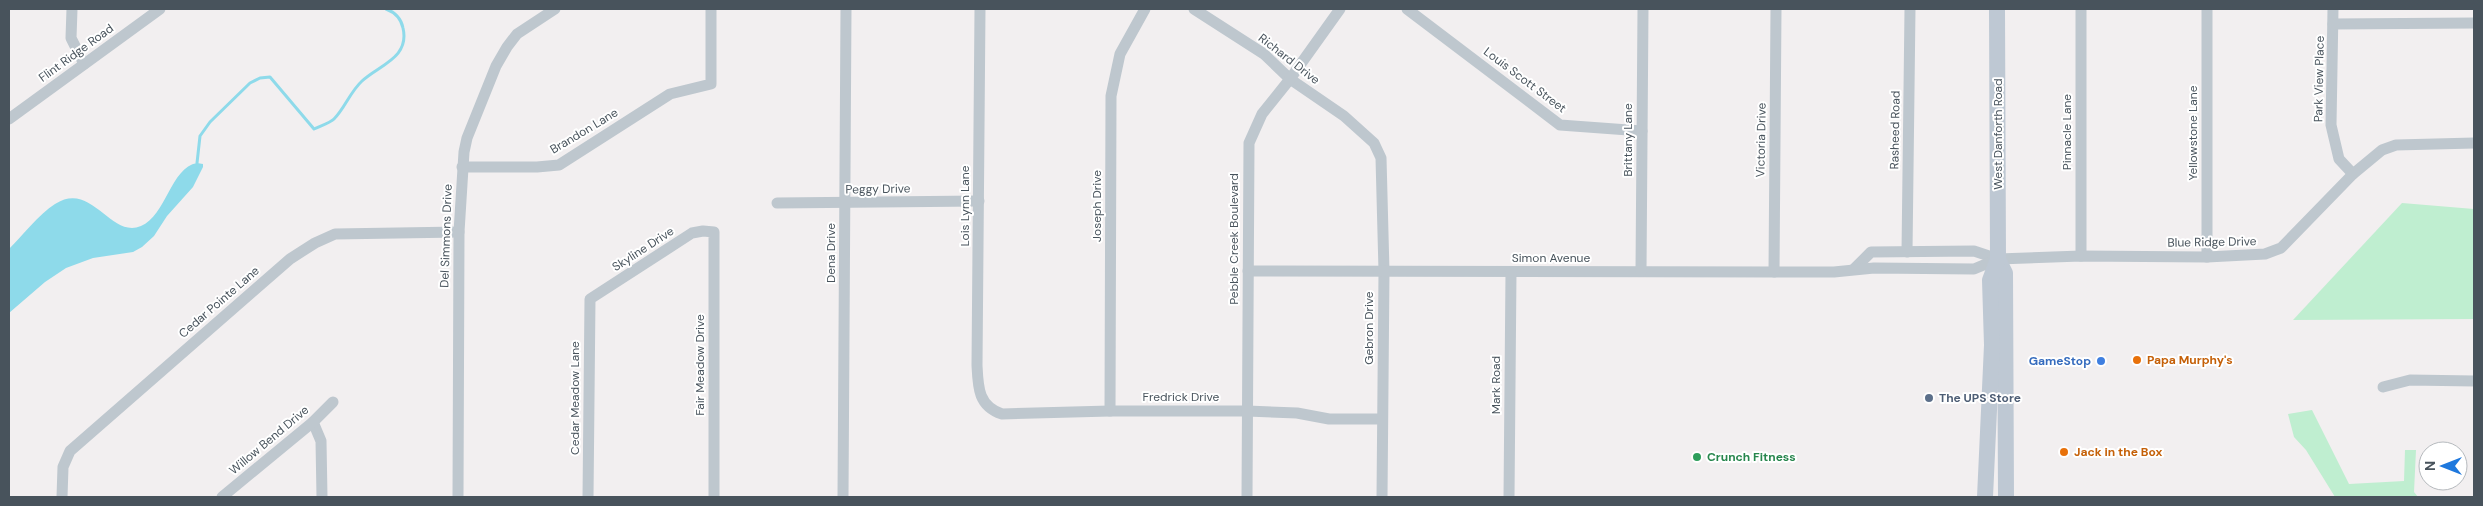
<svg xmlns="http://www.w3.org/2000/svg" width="2483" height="506" font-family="'DM Sans',sans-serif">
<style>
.green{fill:#bfeed0}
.water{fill:#8edaea}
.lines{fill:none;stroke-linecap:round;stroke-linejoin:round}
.stream{stroke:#8edaea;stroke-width:3}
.street{stroke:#bec7ce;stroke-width:11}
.secondary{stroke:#bec8d3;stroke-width:16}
.food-dot{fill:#e8710a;stroke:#fff;stroke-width:2}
.shop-dot{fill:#3f7fe0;stroke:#fff;stroke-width:2}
.service-dot{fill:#5c6f8a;stroke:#fff;stroke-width:2}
.leisure-dot{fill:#2e9e5b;stroke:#fff;stroke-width:2}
.labels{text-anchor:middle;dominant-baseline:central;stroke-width:4;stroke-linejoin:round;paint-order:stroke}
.street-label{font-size:12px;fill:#48535c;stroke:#fff}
.food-label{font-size:12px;font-weight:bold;fill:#c56008;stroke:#fff;text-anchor:start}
.shop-label{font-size:12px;font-weight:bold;fill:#366cbe;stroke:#fff;text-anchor:end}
.service-label{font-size:12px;font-weight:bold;fill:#4e5e75;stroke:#fff;text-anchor:start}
.leisure-label{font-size:12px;font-weight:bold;fill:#27864d;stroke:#fff;text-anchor:start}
</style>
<rect width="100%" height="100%" fill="#f2eff0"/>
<g class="green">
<polygon points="2402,203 2474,209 2474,319 2293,320"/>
<polygon points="2312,410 2349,484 2404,481 2405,450 2416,450 2414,492 2418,497 2335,497 2306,450 2294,437 2288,414"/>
</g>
<path class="water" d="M197,163L203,164V167L193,187L167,216L154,236L142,247L133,252L93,258L66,268L45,282L9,313V249C22,236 39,214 55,204C92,180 110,239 141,226C166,216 171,167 197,163Z"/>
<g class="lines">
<path class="stream" d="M197,163L200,136L210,122L250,83L260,78L270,77L314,129C320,126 330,123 334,119C345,108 350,92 362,81C379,65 410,58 403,28C401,18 394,12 386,9"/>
<g class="street">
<polyline points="72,9 71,38 84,64"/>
<path d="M980,9L977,365C978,387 978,406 1002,414L1110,411H1247L1297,413L1329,419H1382"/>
<polyline points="1194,9 1264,54 1290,79 1344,116 1374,143 1381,158 1384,271 1382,497"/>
<polyline points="1407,9 1560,125 1642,131"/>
<polyline points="2207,9 2207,257"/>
<polyline points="2333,9 2331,125 2339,159 2353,174"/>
<polyline points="2333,24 2474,23"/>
<polyline points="9,119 160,9"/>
<polyline points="462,167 537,167 559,165 670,94 711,84 711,9"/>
<polyline points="777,203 979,201"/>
<polyline points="1907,252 1910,9"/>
<polyline points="2081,256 2081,9"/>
<polyline points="1854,269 1871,252 1974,251 1998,259"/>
<polyline points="1248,271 1834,272 1874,268 1974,269 1998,259 2081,256 2207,257 2265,254 2281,248 2353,174 2382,150 2396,145 2474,143"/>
<polyline points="1641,271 1643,9"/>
<polyline points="1774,272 1776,9"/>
<polyline points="2383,387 2410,380 2474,381"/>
<polyline points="1110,411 1111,96 1120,54 1145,9"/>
<polyline points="313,422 321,441 322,497"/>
<polyline points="62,497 63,467 70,451 290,259 315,243 335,234 459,232"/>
<polyline points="222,497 313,422 333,402"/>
<polyline points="458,497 459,232 464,152 467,138 496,66 507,47 517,34 555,9"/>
<polyline points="588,497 590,299 692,233 703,231 714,232 714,497"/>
<polyline points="843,497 846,9"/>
<polyline points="1247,497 1249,143 1262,114 1290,79 1340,9"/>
<polyline points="1509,497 1511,272"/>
</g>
<g class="secondary">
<polyline points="1998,259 2005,273 2006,497"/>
<polyline points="1985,497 1992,345 1990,280 1998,259 1997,9"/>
</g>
</g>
<g class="food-dot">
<circle cx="2137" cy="360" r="5"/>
<circle cx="2064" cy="452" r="5"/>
</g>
<circle class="shop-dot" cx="2101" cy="361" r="5"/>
<circle class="service-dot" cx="1929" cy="398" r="5"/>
<circle class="leisure-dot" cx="1697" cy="457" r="5"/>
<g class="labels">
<g class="street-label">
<text transform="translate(76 53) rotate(-36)">Flint Ridge Road</text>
<text transform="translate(1289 59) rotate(38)">Richard Drive</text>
<text transform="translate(2319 79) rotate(-89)">Park View Place</text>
<text transform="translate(1525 80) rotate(37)">Louis Scott Street</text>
<text transform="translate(1895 130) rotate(-89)">Rasheed Road</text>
<text transform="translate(584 131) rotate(-31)">Brandon Lane</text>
<text transform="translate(2067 132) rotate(-90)">Pinnacle Lane</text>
<text transform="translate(2193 133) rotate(-90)">Yellowstone Lane</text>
<text transform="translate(1998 134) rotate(-90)">West Danforth Road</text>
<text transform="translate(1628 140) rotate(-90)">Brittany Lane</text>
<text transform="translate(1761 140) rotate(-89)">Victoria Drive</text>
<text transform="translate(878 189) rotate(-1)">Peggy Drive</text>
<text transform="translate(965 206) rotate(-90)">Lois Lynn Lane</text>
<text transform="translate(1097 206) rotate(-90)">Joseph Drive</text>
<text transform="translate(446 236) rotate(-88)">Del Simmons Drive</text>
<text transform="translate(1234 239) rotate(-90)">Pebble Creek Boulevard</text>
<text transform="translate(2212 242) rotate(-1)">Blue Ridge Drive</text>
<text transform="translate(643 249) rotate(-33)">Skyline Drive</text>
<text transform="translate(831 253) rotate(-90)">Dena Drive</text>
<text x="1551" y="258">Simon Avenue</text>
<text transform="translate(219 302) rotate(-41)">Cedar Pointe Lane</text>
<text transform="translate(1369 328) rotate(-90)">Gebron Drive</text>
<text transform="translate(700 365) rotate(-90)">Fair Meadow Drive</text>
<text transform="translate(1496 385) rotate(-90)">Mark Road</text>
<text x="1181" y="397">Fredrick Drive</text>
<text transform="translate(575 398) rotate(-90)">Cedar Meadow Lane</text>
<text transform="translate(269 440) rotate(-40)">Willow Bend Drive</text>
</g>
<g class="food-label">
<text x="2147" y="360">Papa Murphy's</text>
<text x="2074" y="452">Jack in the Box</text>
</g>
<g class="shop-label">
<text x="2091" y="361">GameStop</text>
</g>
<g class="service-label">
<text x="1939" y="398">The UPS Store</text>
</g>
<g class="leisure-label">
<text x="1707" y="457">Crunch Fitness</text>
</g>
</g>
<rect width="2483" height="506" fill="none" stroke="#48535c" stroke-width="20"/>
<g transform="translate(2443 466) rotate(270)"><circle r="24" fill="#ffffff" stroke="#b6babe"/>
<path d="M0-4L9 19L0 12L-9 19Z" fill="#1e78dd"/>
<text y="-8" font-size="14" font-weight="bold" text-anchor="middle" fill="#48535c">N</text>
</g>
</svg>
